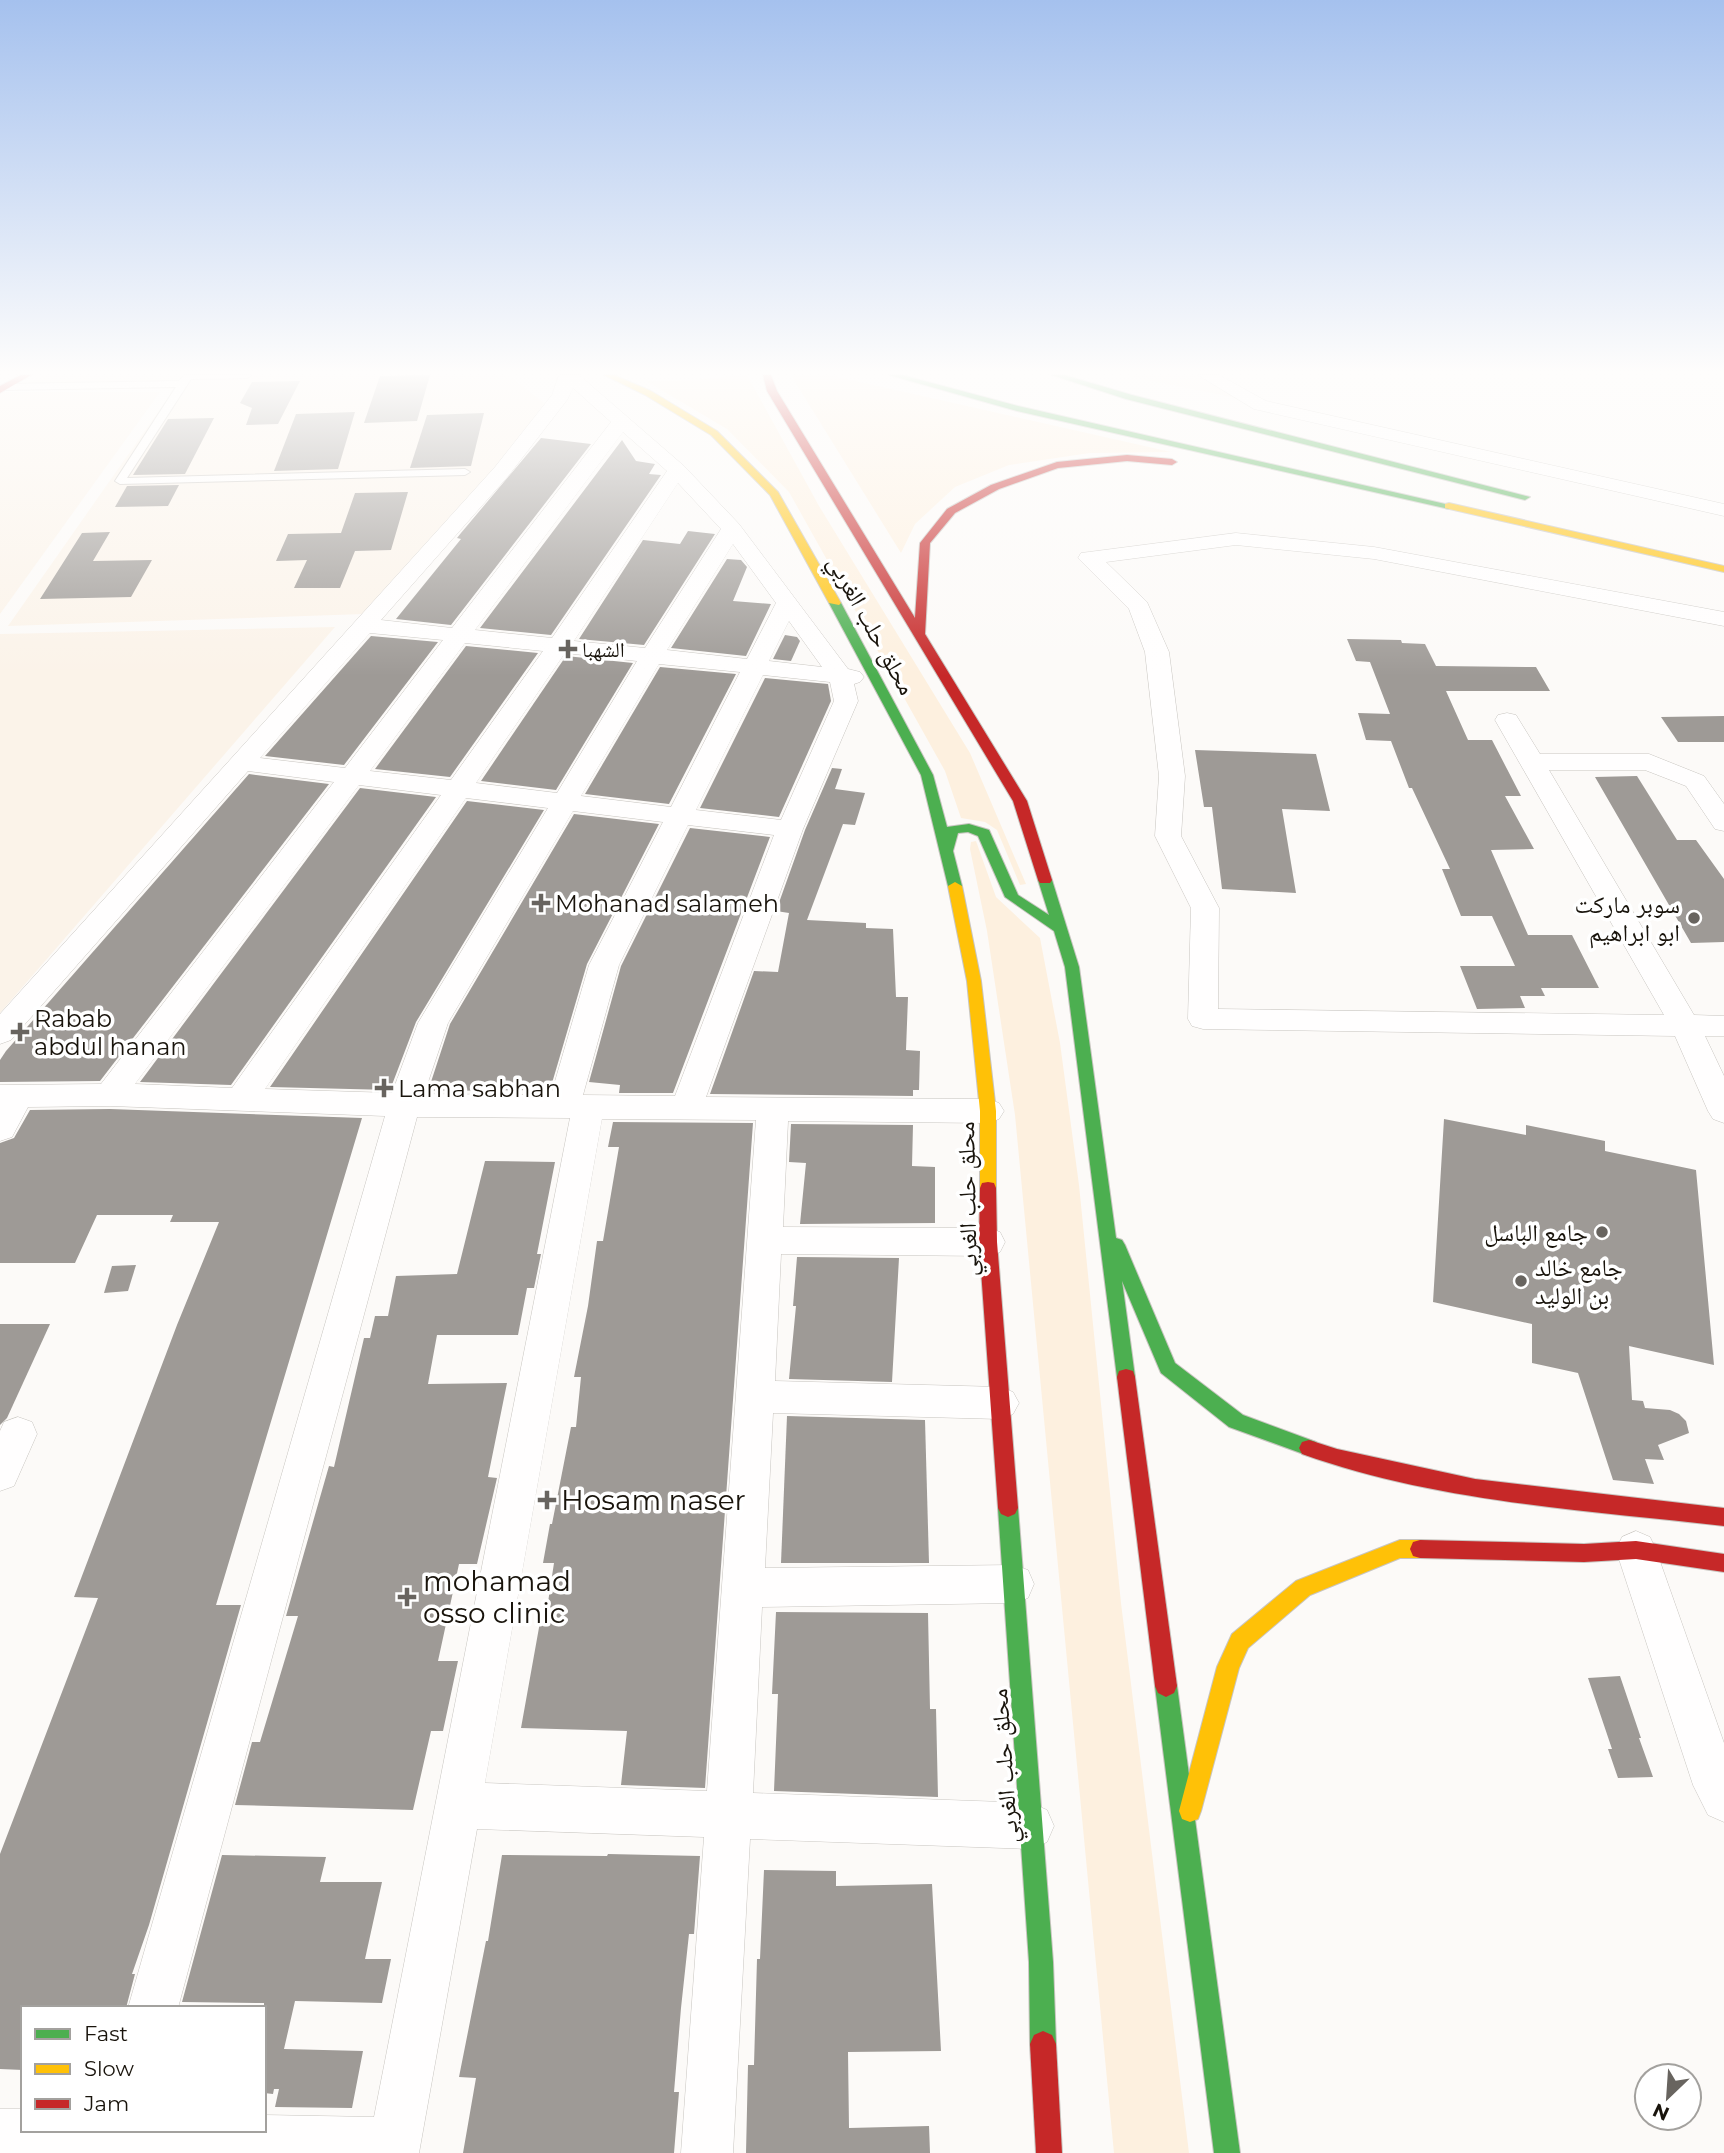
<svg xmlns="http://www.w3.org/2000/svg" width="1724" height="2153" font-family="Montserrat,'Noto Naskh Arabic',sans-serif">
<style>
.built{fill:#fbf3e9}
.green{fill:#fdf0df}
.building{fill:#9e9a96}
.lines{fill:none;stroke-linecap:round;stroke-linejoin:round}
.lane-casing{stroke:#c8c5c0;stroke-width:2}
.street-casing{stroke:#c8c5c0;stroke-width:1}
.fast-casing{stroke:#c8c5c0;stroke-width:2}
.slow-casing{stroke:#c8c5c0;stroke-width:2}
.jam-casing{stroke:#c8c5c0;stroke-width:2}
.lane{fill:#fffefe;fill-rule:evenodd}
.street{fill:#fffefe;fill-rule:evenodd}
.fast{fill:#4caf50;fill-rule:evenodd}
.slow{fill:#ffc107;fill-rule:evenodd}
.jam{fill:#c62828;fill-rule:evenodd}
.poi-dot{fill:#68645f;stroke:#fff;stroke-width:2.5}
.labels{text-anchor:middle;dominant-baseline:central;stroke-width:7;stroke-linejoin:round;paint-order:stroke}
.far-poi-label{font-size:21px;fill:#19140c;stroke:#fff;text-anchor:start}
.street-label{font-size:24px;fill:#19140c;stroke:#fff}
.poi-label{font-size:24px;fill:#19140c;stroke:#fff;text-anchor:start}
.near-poi-label{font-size:28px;fill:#19140c;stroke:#fff;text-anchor:start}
</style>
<rect width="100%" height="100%" fill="#fcfaf8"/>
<g class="built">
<polygon points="46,375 508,375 551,408 364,614 8,626 179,382 25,384"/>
<polygon points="1126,375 1210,375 1251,401 1152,381"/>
<polygon points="0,392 160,392 0,614"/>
<polygon points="335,627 0,1013 0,634"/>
</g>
<g class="green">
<polygon points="747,375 819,506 970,753 1026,884 1020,885 997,830 985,822 961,818 945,771 789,492 727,429 646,381 678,381"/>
<polygon points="795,375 829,375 1171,452 1090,453 1009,465 955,487 915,524 901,553 792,377"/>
<polygon points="976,841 996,897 1040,938 1060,1043 1079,1185 1121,1603 1189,2153 1114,2153 1015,1115 987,931 970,849 971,842"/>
</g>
<g class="building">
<polygon points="430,375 417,421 364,423 380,376"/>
<polygon points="300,381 278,424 246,425 252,408 240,403 252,382"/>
<polygon points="355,412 338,469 274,471 296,414"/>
<polygon points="484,413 471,466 410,468 427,415"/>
<polygon points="214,418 185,474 133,475 168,419"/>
<polygon points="541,438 591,444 451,625 396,619 461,539 457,538 461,533"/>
<polygon points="622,440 636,461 655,464 649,474 661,475 551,635 480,628"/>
<polygon points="179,485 168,506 115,507 127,486"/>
<polygon points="408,492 391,550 355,551 340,588 294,588 307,560 276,561 288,534 341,533 355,493"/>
<polygon points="688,531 715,534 644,645 579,639 643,540 680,544"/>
<polygon points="110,532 93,561 152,560 131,597 40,599 82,533"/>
<polygon points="727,559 741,560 747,567 733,601 771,604 746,656 671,648"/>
<polygon points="785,635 797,637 800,641 791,661 773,659"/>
<polygon points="371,636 438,642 344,765 265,756"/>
<polygon points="1347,639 1401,640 1402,643 1425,644 1436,666 1536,667 1550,691 1446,691 1468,740 1492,740 1521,796 1505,796 1534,849 1491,850 1528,935 1572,935 1599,988 1541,988 1545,996 1520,996 1525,1008 1477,1009 1460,966 1515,966 1492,916 1461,916 1442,869 1450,869 1412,788 1409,788 1391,741 1366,740 1358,713 1390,714 1370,662 1356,661"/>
<polygon points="466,646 538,653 450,777 375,769"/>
<polygon points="566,656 633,663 556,790 481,781"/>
<polygon points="660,667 736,674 669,804 585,794"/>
<polygon points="765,678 828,684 831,701 779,817 700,808"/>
<polygon points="1724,716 1724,742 1678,742 1661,717"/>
<polygon points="1195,750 1316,754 1330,811 1282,809 1296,893 1222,889 1212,807 1204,807"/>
<polygon points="832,768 842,769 835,789 865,793 855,825 843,824 807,920 866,923 866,928 893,929 896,997 908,997 906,1050 920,1051 919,1090 913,1090 913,1096 710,1094 754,971 778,972 789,913 776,911 805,830"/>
<polygon points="249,774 329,784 100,1081 0,1082 0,1060 6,1051"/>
<polygon points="1637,776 1677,840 1696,840 1724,879 1724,942 1691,943 1595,777"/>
<polygon points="360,788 436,797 231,1085 140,1082"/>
<polygon points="467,801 544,810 416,1022 390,1090 270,1087"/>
<polygon points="574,814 659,824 587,964 550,1090 428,1091 450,1024"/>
<polygon points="690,828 770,837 673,1093 619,1093 620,1085 589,1082 621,966"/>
<polygon points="110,1109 362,1118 216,1605 241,1605 149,1925 132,1974 135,1974 126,2008 23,2008 23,2070 0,2069 0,1854 98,1598 74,1597 177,1325 219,1222 170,1222 173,1215 97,1215 75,1263 0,1263 0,1143 14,1138 30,1110"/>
<polygon points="1444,1119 1526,1135 1526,1125 1605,1141 1605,1151 1696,1170 1714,1365 1629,1346 1632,1400 1643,1401 1645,1408 1670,1410 1679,1414 1686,1421 1689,1433 1658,1445 1664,1460 1645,1459 1654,1484 1613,1480 1578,1373 1532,1363 1532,1324 1433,1302"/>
<polygon points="613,1122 753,1123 705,1788 621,1785 627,1731 521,1728 540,1622 545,1622 554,1563 543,1563 550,1524 552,1524 571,1427 576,1427 581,1377 574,1377 588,1306 597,1241 603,1241 619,1147 608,1147"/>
<polygon points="791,1124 913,1125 912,1166 935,1167 935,1223 800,1224 806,1163 789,1162"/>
<polygon points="485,1161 555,1162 537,1254 541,1254 534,1288 527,1288 518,1335 437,1335 428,1384 507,1383 488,1477 497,1478 477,1564 459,1564 438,1661 458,1661 443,1731 431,1731 413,1810 235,1805 252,1742 260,1742 298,1616 286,1616 329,1466 334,1467 364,1338 370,1338 375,1316 388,1316 396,1276 457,1274"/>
<polygon points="797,1257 899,1258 892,1382 789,1379 796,1306 793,1306"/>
<polygon points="136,1265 128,1291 104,1293 112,1266"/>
<polygon points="0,1324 50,1324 7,1418 0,1425"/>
<polygon points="787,1416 925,1420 929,1563 781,1563"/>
<polygon points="776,1612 928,1613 930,1709 936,1709 938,1797 774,1791 778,1694 772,1694"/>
<polygon points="1620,1676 1641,1738 1639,1738 1653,1777 1618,1778 1608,1749 1612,1749 1588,1678"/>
<polygon points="608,1854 700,1856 694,1934 689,1934 681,2008 674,2092 679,2092 674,2153 463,2153 476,2078 459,2077 486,1941 488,1941 502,1855 607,1856"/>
<polygon points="222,1855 326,1857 320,1882 382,1882 365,1959 391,1959 382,2003 295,2001 284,2049 363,2051 352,2108 275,2107 279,2089 274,2089 273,2094 264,2093 264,2003 182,2002"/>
<polygon points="764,1870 836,1871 836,1886 932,1884 941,2051 848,2052 849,2128 929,2126 930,2153 746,2153 748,2065 754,2065 757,1959 760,1959"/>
</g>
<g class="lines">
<defs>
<polygon id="lane" points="184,375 251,375 247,378 191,379 127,478 465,469 470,472 465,475 120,484 115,481 176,387 6,390 2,387 6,384 179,381"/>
<g id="street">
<path d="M559,375H579L684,466L739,524L848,669L860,672L864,677L860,682L854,684L858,701L803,829L706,1097L988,1099L999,1103L1004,1111L999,1119L988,1123L788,1121L783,1227L988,1228L1000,1232L1005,1242L1000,1252L988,1256L781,1254L775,1381L1000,1387L1013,1392L1019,1403L1013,1414L1000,1419L773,1413L765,1568L1013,1565L1028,1570L1034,1584L1028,1598L1013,1603L762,1607L753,1793L1031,1803L1047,1810L1054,1826L1047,1842L1031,1849L750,1839L733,2153H681L704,1837L477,1829L419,2153H0V2109H23V2130H264V2115L374,2117L570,1118L417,1117L178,2008H128L385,1116L110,1106L28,1107L12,1137L0,1141V1085L101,1084L334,782L248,771L11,1040L0,1044V1014L495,467L552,395ZM573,388L611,422L452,628L381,620L509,475L567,400ZM623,432L667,471L552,638L475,630ZM678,483L721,529L645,648L574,641ZM733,544L776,603L747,659L667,650ZM789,621L822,667L769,661ZM370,633L443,640L345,768L260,758ZM465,643L543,651L451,780L370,771ZM565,653L637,661L557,793L476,783ZM659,664L740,672L671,807L581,796ZM763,675L830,682L834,701L781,820L696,810ZM359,785L441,795L232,1088L135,1084ZM466,798L548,808L418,1023L392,1093L265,1089ZM573,811L663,822L589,965L551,1095L424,1094L448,1023ZM688,825L774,835L675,1096L583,1095L619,965ZM602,1119L756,1120L707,1791L485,1783Z"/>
<polygon points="1198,375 1219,375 1266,401 1724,504 1724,516 1254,409"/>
<polygon points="1236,533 1374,547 1724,612 1724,626 1374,559 1236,545 1106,562 1147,602 1169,652 1185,776 1181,836 1219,908 1218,1009 1664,1015 1495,720 1498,715 1507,713 1516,715 1540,754 1649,754 1704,776 1724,804 1724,831 1715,829 1686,786 1645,770 1549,770 1694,1015 1724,1016 1724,1036 1705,1036 1724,1076 1724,1123 1713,1119 1708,1111 1675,1036 1203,1029 1192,1026 1188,1019 1191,908 1155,836 1159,776 1145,652 1129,609 1078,558 1081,553 1089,552"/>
<polygon points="18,1417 32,1422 37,1434 14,1486 0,1491 0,1431 4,1422"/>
<polygon points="1636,1531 1650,1537 1656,1550 1724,1743 1724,1822 1708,1815 1693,1785 1616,1550 1622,1537"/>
</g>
<g id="fast">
<polygon points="889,375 902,375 1018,406 1454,506 1449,509 1017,411"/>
<polygon points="1052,375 1064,375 1132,395 1530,497 1525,500 1126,399"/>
<polygon points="835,600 841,603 933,775 947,827 969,824 989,830 1018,895 1049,915 1038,880 1045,876 1052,880 1079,967 1116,1238 1122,1240 1125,1245 1175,1363 1243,1415 1316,1442 1319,1448 1316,1454 1309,1456 1229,1427 1161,1373 1122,1281 1135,1377 1133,1383 1126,1385 1119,1383 1117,1377 1065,967 1054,931 1005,897 978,836 968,832 958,833 953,851 962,886 955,890 948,886 921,775 829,603"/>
<polygon points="1008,1499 1015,1502 1018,1508 1053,1962 1056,2044 1052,2053 1043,2057 1034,2053 1030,2044 1029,1962 998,1508 1001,1502"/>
<polygon points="1166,1675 1174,1679 1177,1686 1240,2153 1214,2153 1155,1686 1158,1679"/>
</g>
<g id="slow">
<polygon points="604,375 614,375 651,391 717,431 778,492 841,603 839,605 829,603 770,495 711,435 645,395"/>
<polygon points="1449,503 1724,566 1724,572 1445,508 1445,504"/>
<polygon points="955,882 962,886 981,981 996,1111 996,1188 994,1193 982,1193 980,1188 980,1111 967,981 948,886"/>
<polygon points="1400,1540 1420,1540 1427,1542 1430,1549 1427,1556 1420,1558 1400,1558 1310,1595 1248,1648 1239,1668 1201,1811 1198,1819 1190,1822 1182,1819 1179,1811 1217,1667 1232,1634 1296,1581"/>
</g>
<g id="jam">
<polygon points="21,375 31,375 0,393 0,386"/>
<polygon points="763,375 771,375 777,391 915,618 920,543 947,509 991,485 1057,462 1127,455 1172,459 1177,462 1172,465 1127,461 1058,468 999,489 955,513 930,543 925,634 1027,801 1052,880 1050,883 1040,883 1038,880 1013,801 767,391"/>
<polygon points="988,1182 994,1183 996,1188 997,1242 1018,1508 1015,1514 1008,1517 1001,1514 998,1508 979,1242 980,1188 982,1183"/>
<polygon points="1126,1369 1133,1371 1135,1377 1177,1686 1174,1693 1166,1697 1158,1693 1155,1686 1117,1377 1119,1371"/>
<path d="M1309,1440L1337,1449L1475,1479L1724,1508V1526C1584,1510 1436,1502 1302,1454L1299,1448L1302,1442Z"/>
<polygon points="1420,1540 1584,1544 1636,1541 1724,1554 1724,1572 1636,1559 1584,1562 1420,1558 1413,1556 1410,1549 1413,1542"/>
<polygon points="1043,2031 1052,2035 1056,2044 1062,2153 1036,2153 1030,2044 1034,2035"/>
</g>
</defs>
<use href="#lane" class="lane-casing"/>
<use href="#street" class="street-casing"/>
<use href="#fast" class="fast-casing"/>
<use href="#slow" class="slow-casing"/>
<use href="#jam" class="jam-casing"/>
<use href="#lane" class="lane"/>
<use href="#street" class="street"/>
<use href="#fast" class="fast"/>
<use href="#slow" class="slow"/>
<use href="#jam" class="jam"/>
</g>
<linearGradient id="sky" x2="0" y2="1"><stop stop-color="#a5c1ee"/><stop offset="0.55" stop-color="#fefdfc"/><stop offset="1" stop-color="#fefdfc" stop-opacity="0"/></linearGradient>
<rect width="1724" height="676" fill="url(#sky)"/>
<g class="poi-dot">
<path d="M564.5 638.5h7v7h7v7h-7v7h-7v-7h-7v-7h7z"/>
<path d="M537.5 892.5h7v7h7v7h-7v7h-7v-7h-7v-7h7z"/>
<circle cx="1694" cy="918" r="7"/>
<path d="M16.5 1021.5h7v7h7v7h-7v7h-7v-7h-7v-7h7z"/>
<path d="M380.5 1077.5h7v7h7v7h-7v7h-7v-7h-7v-7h7z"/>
<circle cx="1602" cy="1232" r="7"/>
<circle cx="1521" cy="1281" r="7"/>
<path d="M543.5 1489.5h7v7h7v7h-7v7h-7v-7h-7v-7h7z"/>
<path d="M403.5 1586.5h7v7h7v7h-7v7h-7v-7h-7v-7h7z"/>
</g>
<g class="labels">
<g class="far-poi-label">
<text x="582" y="649">الشهبا</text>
</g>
<g class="street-label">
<text transform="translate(872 625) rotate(61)">محلق حلب الغربي</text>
<text transform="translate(967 1199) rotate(-91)">محلق حلب الغربي</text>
<text transform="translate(1004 1766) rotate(-94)">محلق حلب الغربي</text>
</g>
<g class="poi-label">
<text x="555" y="903">Mohanad salameh</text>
<text x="1680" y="904" text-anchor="end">سوبر ماركت<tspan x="1680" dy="28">ابو ابراهيم</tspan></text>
<text x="34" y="1018">Rabab<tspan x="34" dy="28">abdul hanan</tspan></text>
<text x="398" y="1088">Lama sabhan</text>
<text x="1588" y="1232" text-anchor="end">جامع الباسل</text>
<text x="1535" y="1267">جامع خالد<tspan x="1535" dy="28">بن الوليد</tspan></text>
</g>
<g class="near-poi-label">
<text x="561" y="1500">Hosam naser</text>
<text x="423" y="1581">mohamad<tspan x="423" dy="32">osso clinic</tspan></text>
</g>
</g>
<rect x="21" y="2006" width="245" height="126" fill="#ffffff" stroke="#a3a19e" stroke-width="2"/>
<rect x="35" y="2029" width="35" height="10" fill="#4caf50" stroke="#a3a19e" stroke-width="2"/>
<text x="84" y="2041" font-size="21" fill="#19140c">Fast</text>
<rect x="35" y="2064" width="35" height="10" fill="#ffc107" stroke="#a3a19e" stroke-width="2"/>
<text x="84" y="2076" font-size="21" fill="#19140c">Slow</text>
<rect x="35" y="2099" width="35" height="10" fill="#c62828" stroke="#a3a19e" stroke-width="2"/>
<text x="84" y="2111" font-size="21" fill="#19140c">Jam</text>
<g transform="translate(1668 2097) rotate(205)"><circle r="33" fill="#ffffff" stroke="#a3a19e" stroke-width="2"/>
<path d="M0-5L12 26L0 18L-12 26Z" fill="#68645f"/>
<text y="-10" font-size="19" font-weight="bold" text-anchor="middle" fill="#19140c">N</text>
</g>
</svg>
